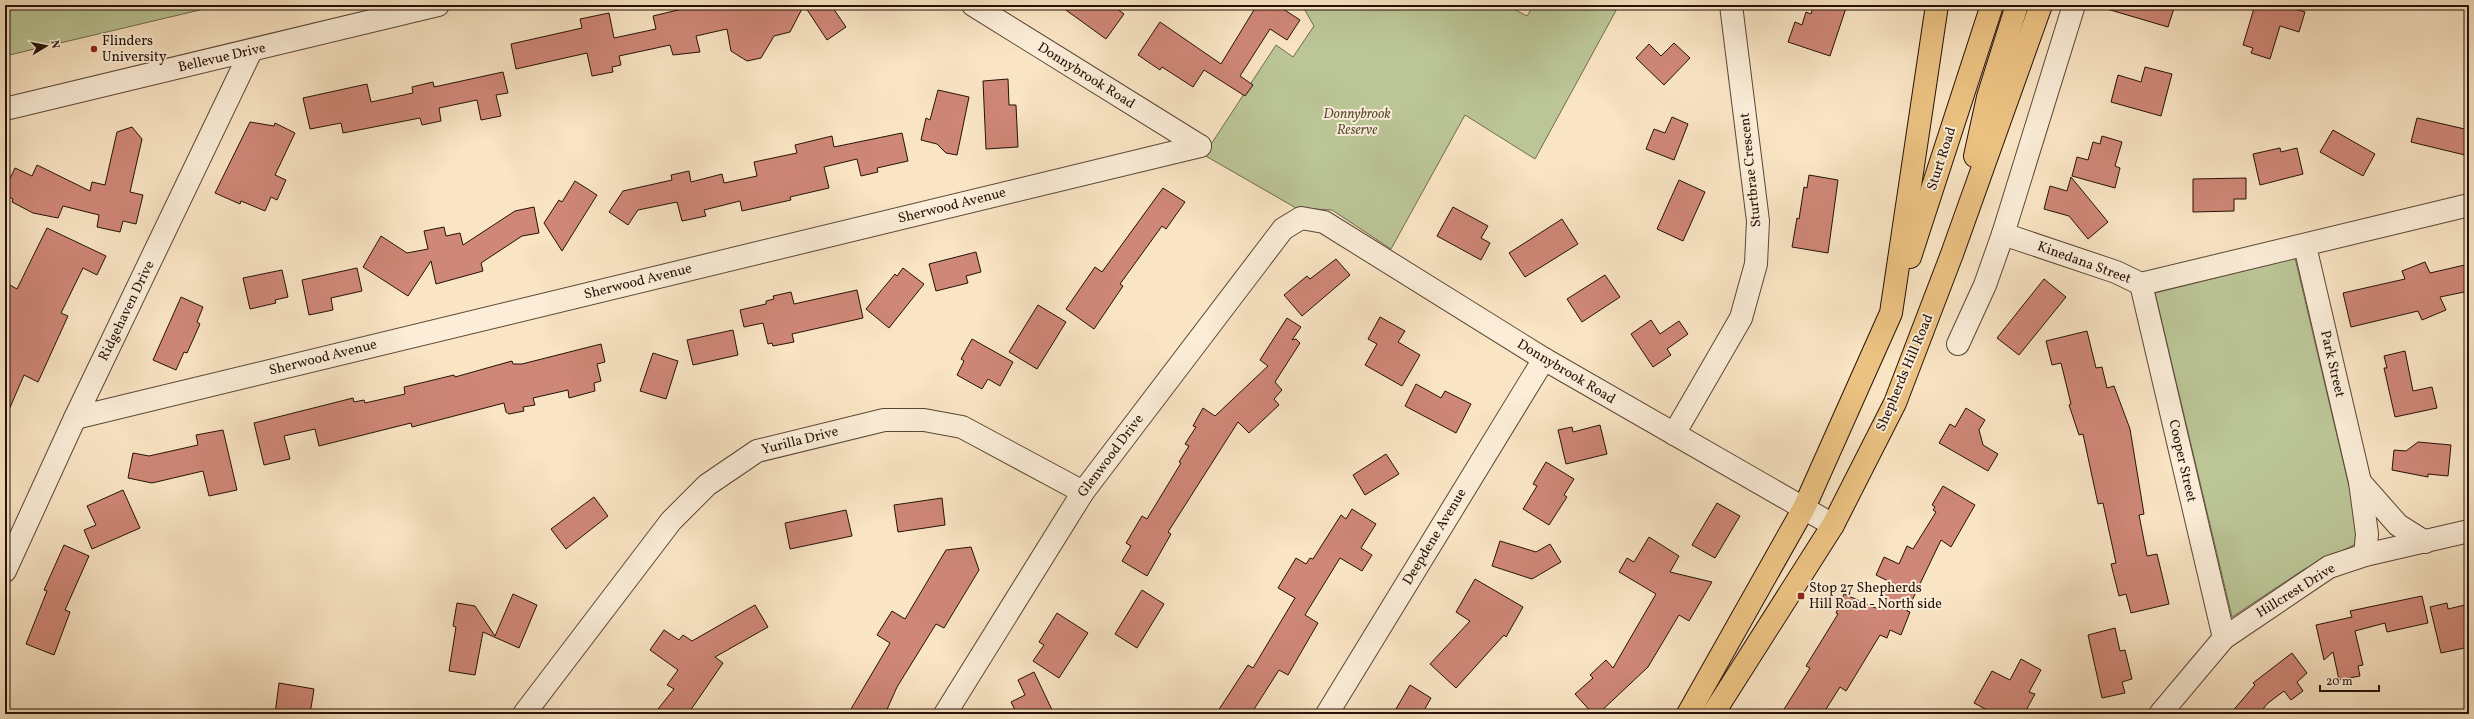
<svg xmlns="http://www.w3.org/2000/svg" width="2474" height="719" font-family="Vollkorn,serif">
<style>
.green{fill:#bbc596;stroke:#706b4e}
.building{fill:#cf8777;stroke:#251107}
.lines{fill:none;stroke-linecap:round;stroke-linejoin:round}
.minor-casing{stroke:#5a4636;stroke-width:24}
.major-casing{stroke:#251107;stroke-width:24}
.minor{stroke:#fbedd8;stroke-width:22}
.major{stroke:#ecc282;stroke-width:22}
.poi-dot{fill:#8f2418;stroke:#fbedd8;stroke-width:1.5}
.labels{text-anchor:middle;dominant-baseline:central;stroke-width:4;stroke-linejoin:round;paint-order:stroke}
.poi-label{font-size:14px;fill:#251107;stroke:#fbedd8;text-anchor:start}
.street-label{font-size:14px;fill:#251107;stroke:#fbedd8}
.park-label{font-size:14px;font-style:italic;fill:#5a5039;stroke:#fbedd8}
</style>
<rect width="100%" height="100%" fill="#f9e4c3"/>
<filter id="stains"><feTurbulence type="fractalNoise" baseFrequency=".005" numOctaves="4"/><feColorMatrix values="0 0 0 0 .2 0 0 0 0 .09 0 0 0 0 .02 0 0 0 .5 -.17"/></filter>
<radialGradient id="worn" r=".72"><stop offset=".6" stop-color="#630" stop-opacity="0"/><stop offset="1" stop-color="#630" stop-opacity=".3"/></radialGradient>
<g class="green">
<polygon points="5,5 221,5 5,56"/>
<polygon points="1302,5 1506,5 1527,16 1534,5 1619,5 1535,159 1465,115 1391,249 1332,210 1296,208 1204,155 1276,45 1293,57 1314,26"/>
<polygon points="2295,258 2362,541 2303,570 2232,617 2155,293"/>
</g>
<g class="building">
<polygon points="699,5 804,5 790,32 774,36 761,58 747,61 731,51 727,29 696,36 700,52 673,55 670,45 619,56 621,65 612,67 613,72 592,76 587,53 516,69 511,44 582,28 580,19 609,13 614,38 656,29 653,16"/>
<polygon points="804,5 831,5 846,27 827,40"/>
<polygon points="1059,5 1112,5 1124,14 1106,39"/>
<polygon points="1257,5 1277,5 1300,20 1287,40 1270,29 1240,76 1253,85 1245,96 1204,70 1193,87 1162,67 1160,70 1138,55 1160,22 1221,64"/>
<polygon points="1814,5 1847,5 1830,56 1788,42 1795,22 1802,25 1806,12 1811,14"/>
<polygon points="2108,5 2175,5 2168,27 2107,9"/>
<polygon points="2255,5 2282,5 2305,12 2299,32 2280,26 2270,59 2251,53 2253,48 2243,45"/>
<polygon points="1674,43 1690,58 1664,85 1636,58 1649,44 1661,56"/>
<polygon points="2145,67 2172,74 2161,116 2111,102 2118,75 2141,82"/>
<polygon points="503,72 508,93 496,95 501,116 481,120 477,100 439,108 441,121 422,125 420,118 343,133 341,123 310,129 303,98 367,84 371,102 413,93 412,87 433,82 434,87"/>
<polygon points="1008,79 1009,105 1016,105 1018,147 986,149 983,81"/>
<polygon points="938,90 969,97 957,155 946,153 937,144 921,140 926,118 930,120"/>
<polygon points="1672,117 1688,124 1674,160 1646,149 1654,129 1665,133"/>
<polygon points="2417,118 2469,130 2469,156 2411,142"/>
<polygon points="250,122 274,126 275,123 295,133 275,175 286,180 277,200 271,197 265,211 241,201 240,204 215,193"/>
<polygon points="132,127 142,139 130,192 143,195 136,224 123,221 120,232 97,227 99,215 63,206 58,218 33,213 12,202 13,199 5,195 5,189 15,168 32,176 37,165 90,191 92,182 105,185 117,132"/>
<polygon points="2333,130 2375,154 2363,176 2320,152"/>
<polygon points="902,133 908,161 877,168 878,172 861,176 857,159 824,167 829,188 790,197 791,200 742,211 740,201 704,210 706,216 682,221 677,202 638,210 628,225 609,212 623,191 672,180 671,175 689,171 691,182 722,174 724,183 757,176 754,162 797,153 795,145 832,136 834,147"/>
<polygon points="2102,136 2122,142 2115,166 2120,168 2115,188 2072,176 2077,157 2088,160 2093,142 2100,144"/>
<polygon points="2280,148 2281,152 2297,148 2303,174 2260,185 2253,154"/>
<polygon points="1809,175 1838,180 1828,253 1792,247 1797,218 1799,219 1804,187 1807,188"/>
<polygon points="2071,177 2108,222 2088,239 2069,216 2044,209 2050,186 2067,191"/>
<polygon points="2246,178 2246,199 2234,199 2234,211 2193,212 2193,179"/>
<polygon points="1679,180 1705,192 1683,241 1657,229"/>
<polygon points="575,181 597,195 562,251 544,223 559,200 562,202"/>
<polygon points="1163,188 1185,202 1166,229 1162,226 1120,284 1123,286 1094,329 1066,309 1095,267 1102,272"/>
<polygon points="534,207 539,233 522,236 481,263 483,271 436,284 431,261 408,296 363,267 381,236 407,253 428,249 424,231 444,227 446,236 460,233 463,245 515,211"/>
<polygon points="1453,207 1488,226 1481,238 1490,243 1481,260 1437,236"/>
<polygon points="1562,219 1578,244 1525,277 1509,253"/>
<polygon points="47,228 106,256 97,275 83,268 61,313 68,316 38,382 24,375 5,419 5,296 10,285 17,289"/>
<polygon points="976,252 981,272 966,276 968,283 936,291 929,264"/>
<polygon points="1336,259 1350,275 1302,316 1284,295 1307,276 1310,279"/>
<polygon points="2425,262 2430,273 2469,264 2469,291 2440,297 2446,310 2422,320 2418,311 2351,327 2343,293 2405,279 2402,271"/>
<polygon points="357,268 362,291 331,298 333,310 309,315 302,280"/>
<polygon points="903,268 924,284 889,328 866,309 895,274 897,276"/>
<polygon points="282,270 288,297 275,300 276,303 250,309 243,278"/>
<polygon points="1605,275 1620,297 1582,322 1567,299"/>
<polygon points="2044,279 2066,297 2019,355 1997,338"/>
<polygon points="857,290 863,318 792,334 794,342 773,346 772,343 768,344 763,323 744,327 740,310 766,304 766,301 774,299 773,296 791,292 794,304"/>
<polygon points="181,297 203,307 197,322 200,324 187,353 184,352 176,370 153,360"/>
<polygon points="1038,305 1066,322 1037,369 1009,352"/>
<polygon points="1380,317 1405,331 1398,342 1420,355 1402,386 1365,365 1377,344 1368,339"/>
<polygon points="1287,318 1301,327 1292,340 1296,339 1300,343 1275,382 1282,390 1274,399 1279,405 1249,433 1238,422 1168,532 1171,534 1147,576 1122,561 1131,546 1126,543 1142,516 1147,519 1181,463 1179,462 1189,446 1185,444 1196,427 1193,426 1203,408 1215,416 1268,366 1260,360"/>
<polygon points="1651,320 1660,334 1679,321 1688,334 1667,349 1671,355 1653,367 1631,334"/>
<polygon points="733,330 738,355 693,365 687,340"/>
<polygon points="2087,331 2096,368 2102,367 2107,388 2114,386 2130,429 2144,514 2139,515 2147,556 2157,554 2169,604 2131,613 2126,594 2119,596 2111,564 2116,563 2103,503 2098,504 2083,434 2079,435 2069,405 2071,404 2061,363 2052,365 2046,341"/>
<polygon points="972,339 1013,362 1000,386 988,379 982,389 957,375 964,361 961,359"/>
<polygon points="601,344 605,362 597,364 601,381 594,383 595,391 569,398 568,390 533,398 535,405 523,407 524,411 509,414 506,412 504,403 412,427 411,423 319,446 315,429 284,436 290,459 264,465 254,423 353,398 354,402 364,400 365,403 405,394 404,387 425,382 454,375 455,377 512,361 513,364 522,364"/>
<polygon points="2405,351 2413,391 2432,387 2437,408 2395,417 2384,368 2387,368 2384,356"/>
<polygon points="653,353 678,361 666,399 640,391"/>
<polygon points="1416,384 1441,398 1445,391 1471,404 1456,433 1405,406"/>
<polygon points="1966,408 1985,420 1979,430 1983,445 1998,454 1988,471 1939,443 1950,424 1955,427"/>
<polygon points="1600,425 1607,454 1566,464 1558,430 1572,427 1573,432"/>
<polygon points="223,430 237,490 209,496 203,471 152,483 128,478 133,453 149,456 198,445 196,435"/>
<polygon points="2418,442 2451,445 2448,476 2428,474 2428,477 2392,470 2394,450 2406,451"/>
<polygon points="1386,454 1399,474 1365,495 1353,475"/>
<polygon points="1546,462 1574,479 1564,495 1567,497 1549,525 1523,509 1537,486 1533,484"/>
<polygon points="1943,486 1975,505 1951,547 1941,540 1907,611 1910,612 1901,635 1890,630 1887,638 1880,635 1846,691 1840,687 1823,714 1781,714 1810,668 1806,666 1838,614 1836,613 1844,594 1878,609 1890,582 1876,575 1884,557 1899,564 1907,546 1913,549 1936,512 1933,510 1935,507 1932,505"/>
<polygon points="123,490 140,528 92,549 84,530 96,525 87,506"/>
<polygon points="594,497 608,516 566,549 551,529"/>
<polygon points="942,498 945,525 898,532 894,505"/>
<polygon points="1717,503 1740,516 1715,558 1692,545"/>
<polygon points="1352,509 1376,524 1361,548 1372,555 1362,571 1340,558 1305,615 1318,623 1288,675 1279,670 1251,714 1216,714 1248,665 1253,668 1295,598 1278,588 1296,558 1306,564 1310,558 1313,559 1341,515 1346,519"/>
<polygon points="846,510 852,536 790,549 785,523"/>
<polygon points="1649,537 1679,556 1670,572 1712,582 1689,621 1679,615 1648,667 1598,714 1593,714 1575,694 1593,678 1590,675 1606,660 1613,668 1656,594 1619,572 1627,558 1634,562"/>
<polygon points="1500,541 1536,552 1550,544 1561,562 1532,579 1492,566"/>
<polygon points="64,545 89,556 65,610 70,612 54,655 26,644 47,591 44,590"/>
<polygon points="971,547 979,570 944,628 936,624 897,687 885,714 848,714 890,643 877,635 892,611 905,619 946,550"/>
<polygon points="1475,579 1523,607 1506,637 1504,635 1456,688 1430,664 1470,621 1456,612"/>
<polygon points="1142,590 1164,604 1137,648 1115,634"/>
<polygon points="513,594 537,605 519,648 483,632 475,675 449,671 456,627 453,626 457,603 475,606 495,636"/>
<polygon points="2422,596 2428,623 2387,632 2385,623 2355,631 2363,665 2358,666 2360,676 2339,680 2333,652 2324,660 2316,625 2352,617 2350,611"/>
<polygon points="2447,603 2448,609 2469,604 2469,647 2441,653 2430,607"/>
<polygon points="755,605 768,627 715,657 723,663 688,714 654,714 674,689 667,685 678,670 650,650 664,630 679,640 683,635 692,641"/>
<polygon points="1057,613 1088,633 1059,678 1033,661 1044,645 1039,642"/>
<polygon points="2115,628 2120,651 2125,650 2132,679 2122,682 2125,693 2102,698 2088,635"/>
<polygon points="2292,653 2307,673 2297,682 2303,691 2291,700 2284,691 2268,703 2259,714 2230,714 2255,685 2253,683"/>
<polygon points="2021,659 2041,670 2029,692 2035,694 2024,714 1995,714 1974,703 1992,671 2010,680"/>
<polygon points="1034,672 1054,714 1017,714 1011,702 1025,695 1018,680"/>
<polygon points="279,683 314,689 310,714 275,714"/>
<polygon points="1410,685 1431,698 1422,714 1393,714"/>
</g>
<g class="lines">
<defs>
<g id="minor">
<polyline points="973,5 1200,146"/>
<polyline points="2074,5 2003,234 2116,272 2141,284 2469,205"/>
<polyline points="5,109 438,5"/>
<polyline points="2305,246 2360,482 2367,534 2365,555"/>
<polyline points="2141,284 2224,638"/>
<polyline points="1958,344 1985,285 2003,234"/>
<polyline points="75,418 1200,146"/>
<polyline points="1674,434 1741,318 1756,264 1758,221 1731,5"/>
<polyline points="2360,482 2398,525 2425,542"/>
<polyline points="5,571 75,418 251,51"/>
<polyline points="524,714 671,521 707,485 757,451 884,420 924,420 962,427 1083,492"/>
<polyline points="945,714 1083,492 1283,229 1301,218 1324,222 1544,359 1833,525"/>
<polyline points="1327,714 1544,359"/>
<polyline points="2160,714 2224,638 2329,567 2365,555 2469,531"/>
</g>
<g id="major">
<polyline points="1975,156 1988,97 2017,5"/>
<polyline points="1910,257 1992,5"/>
<polyline points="1688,714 1804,508 1891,313 1937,5"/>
<polyline points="1713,714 1833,525 1895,403 1952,254 2041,5"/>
</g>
</defs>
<use href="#minor" class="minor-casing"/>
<use href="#major" class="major-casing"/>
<use href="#minor" class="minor"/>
<use href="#major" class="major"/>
</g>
<g class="poi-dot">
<circle cx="94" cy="49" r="4"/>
<rect x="1797" y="592" width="8" height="8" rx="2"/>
</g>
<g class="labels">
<g class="poi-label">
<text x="102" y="41">Flinders<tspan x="102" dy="16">University</tspan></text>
<text x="1809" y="588">Stop 27 Shepherds<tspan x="1809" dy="16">Hill Road - North side</tspan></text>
</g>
<g class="street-label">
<text transform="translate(222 58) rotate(-13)">Bellevue Drive</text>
<text transform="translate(1086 76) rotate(32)">Donnybrook Road</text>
<text transform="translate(1942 159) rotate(-72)">Sturt Road</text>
<text transform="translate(1751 170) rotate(-96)">Sturtbrae Crescent</text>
<text transform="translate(952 206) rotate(-14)">Sherwood Avenue</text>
<text transform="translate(2084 263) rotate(20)">Kinedana Street</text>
<text transform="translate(638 282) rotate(-14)">Sherwood Avenue</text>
<text transform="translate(127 311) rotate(-64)">Ridgehaven Drive</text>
<text transform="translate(323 358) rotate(-14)">Sherwood Avenue</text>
<text transform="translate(2332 364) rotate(77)">Park Street</text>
<text transform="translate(1566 372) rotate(31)">Donnybrook Road</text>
<text transform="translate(1905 373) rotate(-67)">Shepherds Hill Road</text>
<text transform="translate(800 441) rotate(-14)">Yurilla Drive</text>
<text transform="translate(1111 456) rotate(-53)">Glenwood Drive</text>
<text transform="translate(2182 461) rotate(77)">Cooper Street</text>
<text transform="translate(1435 537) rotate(-59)">Deepdene Avenue</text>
<text transform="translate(2296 591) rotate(-32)">Hillcrest Drive</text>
</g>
<g class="park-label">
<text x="1357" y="114">Donnybrook<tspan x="1357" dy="16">Reserve</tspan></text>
</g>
</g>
<rect width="2474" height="719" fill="none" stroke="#f9e4c3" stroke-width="20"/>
<rect x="6" y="6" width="2462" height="707" fill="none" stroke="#251107" stroke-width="2"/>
<rect x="10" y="10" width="2454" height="699" fill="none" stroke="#251107"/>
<g transform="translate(46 46) rotate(80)" stroke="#fbedd8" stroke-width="3" paint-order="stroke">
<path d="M0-3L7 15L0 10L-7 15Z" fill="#251107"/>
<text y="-6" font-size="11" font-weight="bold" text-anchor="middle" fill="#251107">N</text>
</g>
<path d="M2320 685v6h59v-6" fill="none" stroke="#251107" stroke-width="2"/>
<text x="2326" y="685" font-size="12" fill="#251107" stroke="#fbedd8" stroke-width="3" paint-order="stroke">20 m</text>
<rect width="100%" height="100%" filter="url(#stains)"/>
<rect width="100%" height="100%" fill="url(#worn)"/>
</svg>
